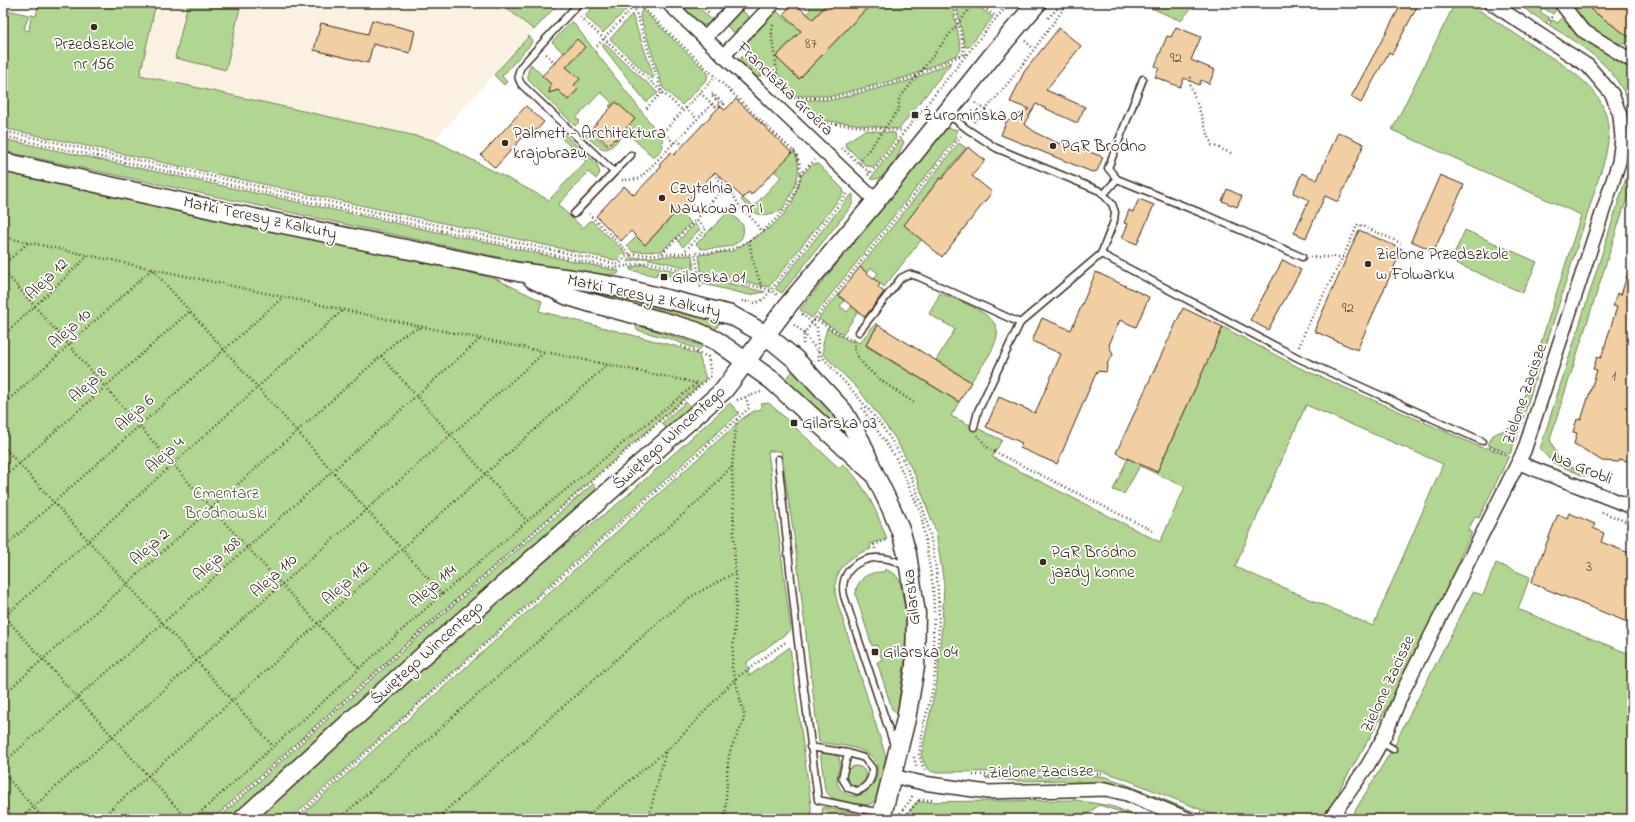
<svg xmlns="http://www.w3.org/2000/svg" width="1635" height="822" font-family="'Indie Flower',sans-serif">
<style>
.built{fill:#fbf1e3}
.green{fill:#b1d691;stroke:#768058;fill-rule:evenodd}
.building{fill:#f1cfa2;stroke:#3b2a1e}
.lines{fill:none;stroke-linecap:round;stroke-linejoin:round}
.lane-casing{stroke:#3b2a1e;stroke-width:9}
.street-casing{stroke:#3b2a1e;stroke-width:16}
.secondary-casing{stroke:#3b2a1e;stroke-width:21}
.path{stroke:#3b2a1e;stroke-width:2.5;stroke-dasharray:1 3;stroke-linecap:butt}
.lane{stroke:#fff;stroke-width:6}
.street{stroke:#fff;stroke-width:13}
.secondary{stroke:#fff;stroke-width:18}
.poi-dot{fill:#3b2a1e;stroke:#fff;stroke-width:1.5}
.labels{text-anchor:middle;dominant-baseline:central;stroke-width:3.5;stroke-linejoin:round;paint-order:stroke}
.number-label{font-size:15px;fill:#68533f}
.poi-label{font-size:17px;fill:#3b2a1e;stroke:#fff;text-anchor:start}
.street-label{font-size:17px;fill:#3b2a1e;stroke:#fff}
.park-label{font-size:17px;fill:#5e5e40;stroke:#fff}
</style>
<rect width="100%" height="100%" fill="#fff"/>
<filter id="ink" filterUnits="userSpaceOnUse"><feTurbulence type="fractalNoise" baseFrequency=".025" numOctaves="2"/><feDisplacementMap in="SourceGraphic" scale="8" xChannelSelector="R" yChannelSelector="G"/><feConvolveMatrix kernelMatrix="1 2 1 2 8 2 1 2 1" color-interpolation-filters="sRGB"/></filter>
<g filter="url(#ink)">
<polygon class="built" points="42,3 516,3 539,25 434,140 31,50"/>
<g class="green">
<polygon points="39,3 156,3 140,75 434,140 549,200 586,161 560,137 563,133 597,164 600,173 596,179 588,172 558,205 583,228 591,220 627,254 621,254 619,261 3,128 3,9 29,15 24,29 29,31 31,15 36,16"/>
<polygon points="188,3 241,3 226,70 175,58"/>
<polygon points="500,3 553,3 556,6 534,30"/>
<polygon points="595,3 630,3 630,6 603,33 585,16"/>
<polygon points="686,3 694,3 712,20 707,25 701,25 682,7"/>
<polygon points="805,3 828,3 811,21 805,15 811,9"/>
<path d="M872,3H952L961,50L957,55L907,77L831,96H794L779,82L780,78L778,76L774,77C762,66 754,53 743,42L774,9L801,31L776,57L799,79Z"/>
<polygon points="956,3 973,3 993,17 969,47 965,47"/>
<polygon points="1140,3 1195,3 1181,21"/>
<path d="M1455,3H1468C1491,18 1514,33 1537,48C1581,77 1620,97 1605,158L1518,434L1510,454L1488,445L1493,435L1515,425L1581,215L1392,130Z"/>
<polygon points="1516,3 1554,3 1557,8 1553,14 1543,8 1540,12 1550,18 1546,23"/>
<path d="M1569,3H1582L1632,39L1625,44C1602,43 1582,20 1569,3Z"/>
<polygon points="642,9 708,73 707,79 682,105 663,88 640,16"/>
<polygon points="741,9 751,19 736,35 726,25"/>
<polygon points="632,14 654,77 652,79 610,39"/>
<path d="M1563,16L1588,42L1632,70V114C1619,66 1587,50 1549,25L1552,20L1558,23Z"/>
<path d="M572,21L662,138L663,147L654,158L626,132C606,153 607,155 585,135L589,130L607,146L614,139L616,140L635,119L616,102L610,107L609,106L612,103L601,92L576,118L580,121L575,126L528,80V71L531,64L551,84V87L555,91L558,90L568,100L578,89L574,85L579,79L566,67L572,61L552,42Z"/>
<polygon points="529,36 532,40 531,44 502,76 507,82 504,85 494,75"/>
<polygon points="603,44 605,44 658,93 646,102 603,47"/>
<polygon points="745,54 747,54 762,76 755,77 738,61"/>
<polygon points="952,62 899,129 819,120 798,100 832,100 908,81"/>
<polygon points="949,128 958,130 956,133 957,137 812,318 800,310 942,132"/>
<polygon points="865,130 895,133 896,138 874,167 866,166 845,145 846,142"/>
<polygon points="3,139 619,271 618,274 592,275 540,266 3,151"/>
<path d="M901,139L904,142C897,156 890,182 870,179Z"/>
<polygon points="959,143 966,148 928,193 922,239 884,287 874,278 878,273 871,268 867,273 860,267"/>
<path d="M794,150C805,171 793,194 781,211C759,217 757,217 741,200L743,198L753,207L781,177L774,171Z"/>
<polygon points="1632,159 1632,182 1550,439 1560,463 1592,475 1584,476 1553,463 1540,449"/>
<polygon points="814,164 818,164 843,189 844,193 769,287 701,271 699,255 733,251 771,227 783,215 792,203 802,174"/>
<polygon points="3,172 494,278 542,301 539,311 675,346 699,355 706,379 437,616 212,819 3,819"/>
<polygon points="853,194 853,202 850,208 782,293 775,289 849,197"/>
<polygon points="680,208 685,213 683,215 691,223 662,251 633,252 627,246 637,236 646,244"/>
<path d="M729,211L743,225C748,250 717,248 701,249L696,244Z"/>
<polygon points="695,224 700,229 683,247 678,241"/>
<polygon points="1465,230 1537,262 1523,293 1451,261"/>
<polygon points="692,255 694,269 645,258 627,262 628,259 631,258"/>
<polygon points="643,264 694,275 695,282 683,279 682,282 670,280 671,276 657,273 656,276 630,270 630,268"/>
<polygon points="702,277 765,292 749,295 703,284"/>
<polygon points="575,287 692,311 720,322 715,331 576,290"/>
<path d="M940,293C956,300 1002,314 997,336C994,352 980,368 971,382L936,360L955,329L929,314Z"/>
<polygon points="838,295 844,301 840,306 847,312 852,306 858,312 843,334 818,319"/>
<path d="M876,323L878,325L866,346L959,402L951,416L1002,440L992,457L1160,542L1185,487L1140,466L1124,494L1113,490L1128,458L1157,472L1223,327L1298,367L1485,449L1486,447L1509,456L1479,518L1475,517L1468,530L1472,533L1459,559L1464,561L1398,689L1339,790L1343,793L1327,819H1224L1120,777L1101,771L932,772L926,767L921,755L937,681L942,624L944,585L936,532L916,477L895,438L859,390L823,354V343L827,328L851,342L852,339L859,343ZM1306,405L1443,464L1373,626L1235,567Z"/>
<polygon points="635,324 703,346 699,350 670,339 637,330"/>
<polygon points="794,370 822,398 846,429 844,431 839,431 785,379"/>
<polygon points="686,402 691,407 666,428 662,423"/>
<polygon points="730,403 739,413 290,819 257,819 530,573 621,501"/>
<path d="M769,403L839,468L843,464C866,485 876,510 887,539L870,544L871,549C847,556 829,574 837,601L886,757L876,800L869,805C855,803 832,804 825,790L820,751L833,754L839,757C843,767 833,777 839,787C859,816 898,767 864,752C851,745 833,745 819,742L794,536L781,451H768L791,630L747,662L749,676L790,647L811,805V819H297L742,419L752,412L761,409V404Z"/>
<polygon points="593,484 598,489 232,819 218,819 439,618"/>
<polygon points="1496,563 1530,577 1518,609 1632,655 1632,819 1350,819 1396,743 1399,735 1473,592 1483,595"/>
<path d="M885,569L895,574L900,581L906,615L905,659L897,713L892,709L877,662L882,660L877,645L872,646L856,596C855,579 869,571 884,572Z"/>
<circle cx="856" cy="776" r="10"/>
<path d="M1088,775L1106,777L1118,781L1212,819C1177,819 1138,790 1102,782L1101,786L1067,785L1064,780L1017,781L985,778V777Z"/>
<polygon points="1076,800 1111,806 1147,819 1141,819 1099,805 1081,819 903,819 917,802"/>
<polygon points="823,807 872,817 871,819 821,819"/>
</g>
<g class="building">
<polygon points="794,3 813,19 828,3 872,3 799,79 776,57 801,31 783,14"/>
<polygon points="1402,3 1419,3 1392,54 1389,52 1361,103 1351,97"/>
<polygon points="1582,3 1632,3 1632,39 1597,14"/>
<polygon points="372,20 415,31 410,53 373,44 368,63 314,50 321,23 368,34"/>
<polygon points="1176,27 1201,37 1191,60 1215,70 1209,84 1201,80 1199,85 1184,78 1180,87 1155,77 1159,68 1155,66 1167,36 1171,37"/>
<polygon points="1059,28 1081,46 1046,90 1085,107 1077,123 1036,104 1024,124 1038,134 1060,144 1062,141 1103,157 1097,171 1092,172 1001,135 1006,122 1029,109 1010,102 1024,72"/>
<polygon points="577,39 585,47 566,67 580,79 574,85 578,89 568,100 558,90 549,93 551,84 542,76"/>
<polygon points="736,99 792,153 751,195 749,192 743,198 715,172 688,200 693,205 685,213 680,208 645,245 631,231 621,241 596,216 624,186 634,195 661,167 659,164 671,152 674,155 720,106 725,110"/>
<polygon points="616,102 635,119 615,140 614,139 608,145 591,129"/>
<polygon points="526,106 544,122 536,131 532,127 495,168 481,155"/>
<polygon points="1338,132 1364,144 1338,202 1325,196 1306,238 1294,233 1309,200 1293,193 1302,173 1317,180"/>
<polygon points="968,147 985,160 972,176 992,192 942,257 904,225 940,178 942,179"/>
<polygon points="1440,175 1464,185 1434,251 1411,241"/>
<polygon points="1227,189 1242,196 1237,207 1222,201"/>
<polygon points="1139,199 1154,205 1137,244 1122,238 1128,224 1124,223 1129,210 1133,212"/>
<polygon points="1359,230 1402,249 1357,350 1314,331"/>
<polygon points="1283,260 1301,270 1268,330 1250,320"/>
<polygon points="860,267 880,284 878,287 884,292 865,317 838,295"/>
<polygon points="1629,269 1632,269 1632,463 1620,459 1619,462 1602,461 1580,447 1574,444 1577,433 1573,432 1577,419 1581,420 1597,370 1593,369 1597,357 1601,358 1617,307 1613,306 1617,293 1621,295"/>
<polygon points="1096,272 1149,297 1136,327 1120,320 1109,345 1113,355 1108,362 1106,372 1097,371 1057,464 1020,448 1022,443 986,427 999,397 1035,413 1061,354 1032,341 1042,318 1071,330"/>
<polygon points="1183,308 1223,327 1157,472 1116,453"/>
<polygon points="878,325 971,382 959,402 866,345"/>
<polygon points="1569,513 1595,524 1593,528 1604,533 1601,542 1632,554 1632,624 1531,583 1558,514 1567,518"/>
</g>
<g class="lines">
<defs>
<g id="lane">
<path d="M579,3L524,63C518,70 516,77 522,85L614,172"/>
<polyline points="1117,179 1108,168 1143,79"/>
<polyline points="1104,194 1117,179 1206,215 1302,257"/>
<polyline points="574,214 631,155"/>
<polyline points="1101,254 1300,359 1482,441"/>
<polyline points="859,332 901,278 909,274 919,277 1020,323 1101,254 1114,221 1115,212 1112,204 1100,191 996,148 967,129 948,114"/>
<polyline points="974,427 978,411 1020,323"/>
<polyline points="778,459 797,634 818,800 881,813"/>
<polyline points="1381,742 1393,749"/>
<path d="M894,745L844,596C836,561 881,547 905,567"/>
<path d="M810,747L848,753L842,778L848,788L857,791C867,788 873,779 872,768L864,758L848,753"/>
</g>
<g id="street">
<polyline points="668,3 876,201"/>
<polyline points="1561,3 1582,30 1629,59 1632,59"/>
<polyline points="705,38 738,3"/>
<polyline points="723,56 774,3"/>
<polyline points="1519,463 1632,507"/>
<polyline points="892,776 923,783 988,792 1106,789 1127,794 1188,819"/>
<polyline points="1330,819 1368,765 1385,735 1403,691 1524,451 1619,162 1622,138 1620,115 1612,94 1588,66 1491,3"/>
</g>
<g id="secondary">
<polyline points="3,162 234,214 518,272 579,280 618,287 731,315 766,335 795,359 843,411 861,442 874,473 891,508 901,532 907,554 916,613 915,667 906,719 881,819"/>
<polyline points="533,279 568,296 588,302 661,321 695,331 717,341 773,381 871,471"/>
<polyline points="243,819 405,672 724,390 789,304 876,201 992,56 1037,3"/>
</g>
</defs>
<use href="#lane" class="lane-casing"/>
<use href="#street" class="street-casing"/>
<use href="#secondary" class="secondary-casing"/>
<g class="path">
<polyline points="559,3 563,7"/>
<path d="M638,3L796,154C816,190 763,238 732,249C720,253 707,253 695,253L701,290"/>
<polyline points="699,3 710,14"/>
<polyline points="954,3 965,55"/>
<polyline points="977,3 997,17"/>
<polyline points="999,3 1001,11"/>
<polyline points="1471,3 1478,7"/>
<polyline points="634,6 662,92 646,109"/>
<polyline points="580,17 683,111"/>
<polyline points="1048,18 1063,3"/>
<polyline points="1547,24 1554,15"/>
<path d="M773,25C768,44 782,71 775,84"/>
<polyline points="1025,41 1034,49"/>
<polyline points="597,46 635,5"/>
<polyline points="748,50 769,78"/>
<polyline points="546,54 557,65"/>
<polyline points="1191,77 1189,82 1212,145 1233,154"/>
<polyline points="700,93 716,107 720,104 711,95 713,94 724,104 721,107"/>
<polyline points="790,98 831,98 907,79 964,54"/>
<polyline points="975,103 986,110"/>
<polyline points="686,108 697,119"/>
<polyline points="816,122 904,131"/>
<path d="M974,122C1009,86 1038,43 1068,3"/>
<polyline points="3,131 617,264 622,262 625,257 631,255 589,214"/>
<polyline points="3,136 615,268 648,262 771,290 777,295"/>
<polyline points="677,140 683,145"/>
<polyline points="674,143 663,132 715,77"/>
<polyline points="842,148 870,173"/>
<polyline points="859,163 899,109 899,99 974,3"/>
<polyline points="713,174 732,193 739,205 756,223 761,232"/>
<polyline points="800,174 815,160"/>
<polyline points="868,175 877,166 997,17 1010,3"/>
<polyline points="622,180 639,179 712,104"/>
<polyline points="3,237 424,327 697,383"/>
<polyline points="749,240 753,261 762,288"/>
<polyline points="662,253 696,220 725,186"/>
<polyline points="683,253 706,229 696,220"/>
<polyline points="631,255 695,253"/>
<polyline points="1310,257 1343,257 1358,224 1401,243"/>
<polyline points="3,265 29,242"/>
<polyline points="3,270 211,508 359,668"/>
<polyline points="742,301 755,303 763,300 848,193"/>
<polyline points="802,314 817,327 819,362"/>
<polyline points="814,319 851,340 852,339"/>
<polyline points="794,325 804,333 961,136"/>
<path d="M804,333C828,367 859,395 883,428C933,497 945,585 936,667C934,686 929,705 924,723H921"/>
<polyline points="3,336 89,255"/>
<path d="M854,341C850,365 899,392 916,404"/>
<polyline points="803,344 804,333"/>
<polyline points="1299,347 1306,329 1343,257"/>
<polyline points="381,356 527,521"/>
<polyline points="737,400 761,392"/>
<polyline points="3,405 152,269 442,594"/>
<polyline points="862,408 896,458 921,513 933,587 934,612"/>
<polyline points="977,435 989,449 1155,532"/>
<polyline points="3,446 273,746"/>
<polyline points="1490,447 1508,455"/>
<polyline points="3,478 190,311"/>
<polyline points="1602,512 1632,524"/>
<polyline points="3,548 283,297"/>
<polyline points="875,549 874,545 887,540"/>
<polyline points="3,615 187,819"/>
<polyline points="3,618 343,310"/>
<polyline points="933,644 934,617"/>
<path d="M3,695L381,356C394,344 403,331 421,328"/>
<polyline points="914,757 917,768"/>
<polyline points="3,763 163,623 480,339"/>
<polyline points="924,770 919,754 924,723"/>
<polyline points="3,773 44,819"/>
<polyline points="973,775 1104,774"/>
<polyline points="919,800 935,800"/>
<polyline points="1200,812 1218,819"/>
<polyline points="900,813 910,801 913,794"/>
<polyline points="20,819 281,585 545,352"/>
<polyline points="100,819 607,365"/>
<polyline points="193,819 442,594 527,521 697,383"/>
<polyline points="215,819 422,631 711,376 708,357 681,346"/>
<polyline points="294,819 420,703 737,419 749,408 746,397"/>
<polyline points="339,819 494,680 705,495 732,466"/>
<polyline points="436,819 661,620 692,596 736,572"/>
<polyline points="583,819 673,745 735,679 787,641"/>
<polyline points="648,819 666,750"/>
<polyline points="725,819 728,761 731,748 744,721 744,714 732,667 736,602 732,466 737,419"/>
<polyline points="902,819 920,799"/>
</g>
<use href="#lane" class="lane"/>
<use href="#street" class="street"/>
<use href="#secondary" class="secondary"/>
</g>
</g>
<g class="poi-dot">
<circle cx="94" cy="27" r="4"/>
<rect x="911" y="111" width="8" height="8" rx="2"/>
<circle cx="505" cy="143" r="4"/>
<circle cx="1053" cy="146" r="4"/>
<circle cx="662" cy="198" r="4"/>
<circle cx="1368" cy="264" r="4"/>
<rect x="660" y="273" width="8" height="8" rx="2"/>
<rect x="790" y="419" width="8" height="8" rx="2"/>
<circle cx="1043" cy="562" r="4"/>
<rect x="871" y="648" width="8" height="8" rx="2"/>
</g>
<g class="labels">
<g class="number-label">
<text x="811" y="44">87</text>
<text x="1176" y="58">92</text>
<text x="1348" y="308">92</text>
<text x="1614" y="376">1</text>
<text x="1589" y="567">3</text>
</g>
<g class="poi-label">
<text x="94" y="44" text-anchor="middle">Przedszkole<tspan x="94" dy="20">nr 156</tspan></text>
<text x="923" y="115">Żuromińska 01</text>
<text x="513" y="133">Palmett - Architektura<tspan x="513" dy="20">krajobrazu</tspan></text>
<text x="1061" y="146">PGR Bródno</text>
<text x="670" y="188">Czytelnia<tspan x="670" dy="20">Naukowa nr I</tspan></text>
<text x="1376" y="254">Zielone Przedszkole<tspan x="1376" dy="20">w Folwarku</tspan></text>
<text x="672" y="277">Gilarska 01</text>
<text x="802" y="423">Gilarska 03</text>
<text x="1051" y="552">PGR Bródno<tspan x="1051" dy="20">jazdy konne</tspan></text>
<text x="883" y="652">Gilarska 04</text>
</g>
<g class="street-label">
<text transform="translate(785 89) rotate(44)">Franciszka Groëra</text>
<text transform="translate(260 218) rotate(12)">Matki Teresy z Kalkuty</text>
<text transform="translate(47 279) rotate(-44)">Aleja 12</text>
<text transform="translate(644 296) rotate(12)">Matki Teresy z Kalkuty</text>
<text transform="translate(70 329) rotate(-43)">Aleja 10</text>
<text transform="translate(88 385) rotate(-42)">Aleja 8</text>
<text transform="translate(1525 394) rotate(-71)">Zielone Zacisze</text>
<text transform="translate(135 413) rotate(-42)">Aleja 6</text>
<text transform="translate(669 438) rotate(-42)">Świętego Wincentego</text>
<text transform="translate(165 455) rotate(-42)">Aleja 4</text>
<text transform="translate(1582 468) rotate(22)">Na Grobli</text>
<text transform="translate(150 547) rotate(-42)">Aleja 2</text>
<text transform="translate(217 559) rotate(-42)">Aleja 108</text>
<text transform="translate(274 576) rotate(-42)">Aleja 110</text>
<text transform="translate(346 583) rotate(-42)">Aleja 112</text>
<text transform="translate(433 586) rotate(-41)">Aleja 114</text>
<text transform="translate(912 597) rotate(-96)">Gilarska</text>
<text transform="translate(427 653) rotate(-42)">Świętego Wincentego</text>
<text transform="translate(1388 684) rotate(-65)">Zielone Zacisze</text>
<text transform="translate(1041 772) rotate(-1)">Zielone Zacisze</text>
</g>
<g class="park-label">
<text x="226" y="493">Cmentarz<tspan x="226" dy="20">Bródnowski</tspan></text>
</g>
</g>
<rect width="1635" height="822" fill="none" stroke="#fff" stroke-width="16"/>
<rect x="8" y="8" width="1619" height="806" fill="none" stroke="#3b2a1e" stroke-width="1.5" filter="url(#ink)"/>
</svg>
